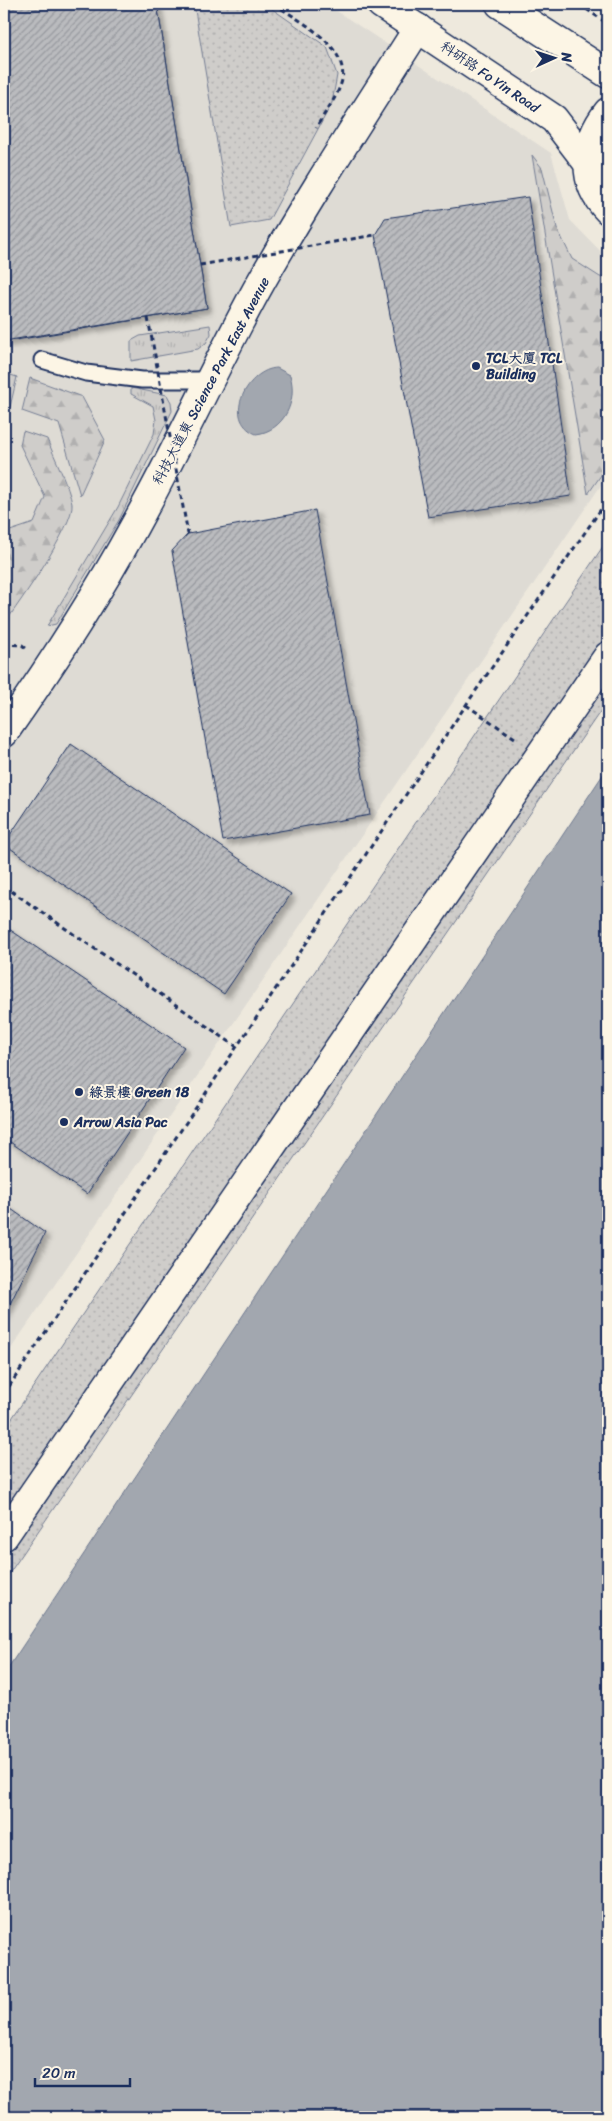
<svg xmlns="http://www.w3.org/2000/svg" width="612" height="2121" font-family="Sriracha,'LXGW WenKai TC',sans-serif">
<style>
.built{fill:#dedbd4}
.grass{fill:url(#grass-tufts);stroke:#757e94}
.forest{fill:url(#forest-firs);stroke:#757e94}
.park{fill:url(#park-dots);stroke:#757e94}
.water{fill:#a2a7af;stroke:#6c778f}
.building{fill:url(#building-hatch);stroke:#1b2f5e;filter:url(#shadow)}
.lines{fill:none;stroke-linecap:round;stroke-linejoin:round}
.lane-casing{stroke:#1b2f5e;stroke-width:19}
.street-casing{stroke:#1b2f5e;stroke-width:31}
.path{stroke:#1b2f5e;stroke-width:3;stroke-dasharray:5 4;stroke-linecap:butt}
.lane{stroke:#fcf5e5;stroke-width:15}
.street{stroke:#fcf5e5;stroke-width:28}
.path-bridge{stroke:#1b2f5e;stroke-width:3;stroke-dasharray:5 4;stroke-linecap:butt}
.poi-dot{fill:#1b2f5e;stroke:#fcf5e5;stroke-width:2}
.labels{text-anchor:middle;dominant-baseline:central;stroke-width:4;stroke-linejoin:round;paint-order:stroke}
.street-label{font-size:14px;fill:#1b2f5e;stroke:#fcf5e5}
.poi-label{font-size:14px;font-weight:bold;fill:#1b2f5e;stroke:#fcf5e5;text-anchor:start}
</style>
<defs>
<pattern id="grass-tufts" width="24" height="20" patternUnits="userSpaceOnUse" patternTransform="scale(1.25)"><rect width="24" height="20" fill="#cfcdca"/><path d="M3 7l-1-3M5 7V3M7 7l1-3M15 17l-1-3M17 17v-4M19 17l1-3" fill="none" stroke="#b1b0b0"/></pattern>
<pattern id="forest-firs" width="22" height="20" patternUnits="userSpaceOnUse" patternTransform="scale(1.25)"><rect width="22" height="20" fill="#cfcdca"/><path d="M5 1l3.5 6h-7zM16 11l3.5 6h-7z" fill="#b1b0b0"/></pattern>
<pattern id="park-dots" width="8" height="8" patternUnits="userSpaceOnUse" patternTransform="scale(1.25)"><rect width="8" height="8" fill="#cfcdca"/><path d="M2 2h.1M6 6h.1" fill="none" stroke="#b1b0b0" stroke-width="1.8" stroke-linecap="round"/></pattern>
<pattern id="building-hatch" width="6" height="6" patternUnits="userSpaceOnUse" patternTransform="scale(1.25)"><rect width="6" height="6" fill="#babbbe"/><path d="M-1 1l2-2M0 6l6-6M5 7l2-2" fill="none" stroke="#96989e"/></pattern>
<filter id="shadow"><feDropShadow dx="4.5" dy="4.5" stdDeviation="2.5" flood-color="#0004"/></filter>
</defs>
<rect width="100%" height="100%" fill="#eee9dd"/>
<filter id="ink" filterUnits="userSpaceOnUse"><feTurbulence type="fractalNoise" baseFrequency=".02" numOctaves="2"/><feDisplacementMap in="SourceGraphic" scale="10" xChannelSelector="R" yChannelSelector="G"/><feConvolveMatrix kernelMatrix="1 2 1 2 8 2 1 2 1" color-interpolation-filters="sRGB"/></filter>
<g filter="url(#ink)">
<polygon class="built" points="4,4 326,4 551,153 570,220 608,259 608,475 4,1359"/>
<g class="grass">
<polygon points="210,325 211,334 206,343 198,349 131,361 131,341 140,336"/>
<polygon points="131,388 167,395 171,402 172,411 119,520 56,624 47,626 118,507 154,434 156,420 153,406 131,394"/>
</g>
<g class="forest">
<polygon points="532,155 542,168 557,228 572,259 600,277 608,278 608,465 588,494"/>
<polygon points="4,373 17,377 10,407 4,409"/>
<polygon points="30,378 82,397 105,440 80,495 59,424 22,411"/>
<path d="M23,431L47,439C53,454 70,489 72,504C75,524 18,605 4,624V533L34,523L45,497L20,445Z"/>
</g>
<g class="park">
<polygon points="194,4 265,4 327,47 337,75 332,103 269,220 231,227"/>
<polygon points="608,539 608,700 4,1581 4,1430"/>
</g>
<g class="water">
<path d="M277,368L290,375C298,401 284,431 256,434C221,419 248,369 277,368Z"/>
<polygon points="608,767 608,2117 4,2117 4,1674"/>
</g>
<g class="building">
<polygon points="4,4 157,4 207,308 4,342"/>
<polygon points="4,4 157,4 207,308 4,341"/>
<polygon points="528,197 571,496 428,517 375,235 385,218"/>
<polygon points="315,510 370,815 223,841 172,551 188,534"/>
<polygon points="71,744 291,894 224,994 4,844"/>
<polygon points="6,927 184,1047 87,1194 4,1138 4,930"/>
<polygon points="4,1204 45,1233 4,1316"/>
</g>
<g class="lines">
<defs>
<polyline id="lane" points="42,360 86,373 142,380 209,380"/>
<g id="street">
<polyline points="381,4 554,119 587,162"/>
<polyline points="500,4 608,74"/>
<path d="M608,112C585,141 579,181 608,210"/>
<path d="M4,733C51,666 96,597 135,525C178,448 214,368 256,291C306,201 363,115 418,28"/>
<polyline points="4,1536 608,656"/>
</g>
</defs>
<use href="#lane" class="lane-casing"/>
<use href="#street" class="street-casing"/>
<g class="path">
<path d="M274,4C297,19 349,46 342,80C338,97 324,113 316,128"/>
<polyline points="579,4 608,24"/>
<polyline points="4,644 22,645 27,649"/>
<polyline points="466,705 515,738"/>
<polyline points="4,886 237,1047"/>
<polyline points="4,1394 466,705 608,499"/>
</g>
<use href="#lane" class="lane"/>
<use href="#street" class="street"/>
<g class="path-bridge">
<polyline points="200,265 375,235"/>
<polyline points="148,318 188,534"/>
</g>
</g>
</g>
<g class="poi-dot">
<circle cx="476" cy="366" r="5"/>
<circle cx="79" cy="1092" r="5"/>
<circle cx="64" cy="1122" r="5"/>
</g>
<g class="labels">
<g class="street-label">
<text transform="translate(490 77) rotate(34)">科研路 Fo Yin Road</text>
<text transform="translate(211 381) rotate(-62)">科技大道東 Science Park East Avenue</text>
</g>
<g class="poi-label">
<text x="486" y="358">TCL大廈 TCL<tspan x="486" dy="16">Building</tspan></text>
<text x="89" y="1092">綠景樓 Green 18</text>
<text x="74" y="1122">Arrow Asia Pac</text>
</g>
</g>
<rect width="612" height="2121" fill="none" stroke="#fcf5e5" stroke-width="20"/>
<rect x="10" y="10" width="592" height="2101" fill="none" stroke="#1b2f5e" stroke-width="2" filter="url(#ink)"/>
<g transform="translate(554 58) rotate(87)" stroke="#fcf5e5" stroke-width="4" paint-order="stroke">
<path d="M0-4L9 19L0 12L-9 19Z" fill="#1b2f5e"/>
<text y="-8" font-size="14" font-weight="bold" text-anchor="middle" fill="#1b2f5e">N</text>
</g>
<path d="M35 2078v8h95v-8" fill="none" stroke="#1b2f5e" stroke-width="2.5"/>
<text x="42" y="2078" font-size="15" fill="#1b2f5e" stroke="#fcf5e5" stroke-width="4" paint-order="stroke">20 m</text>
</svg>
